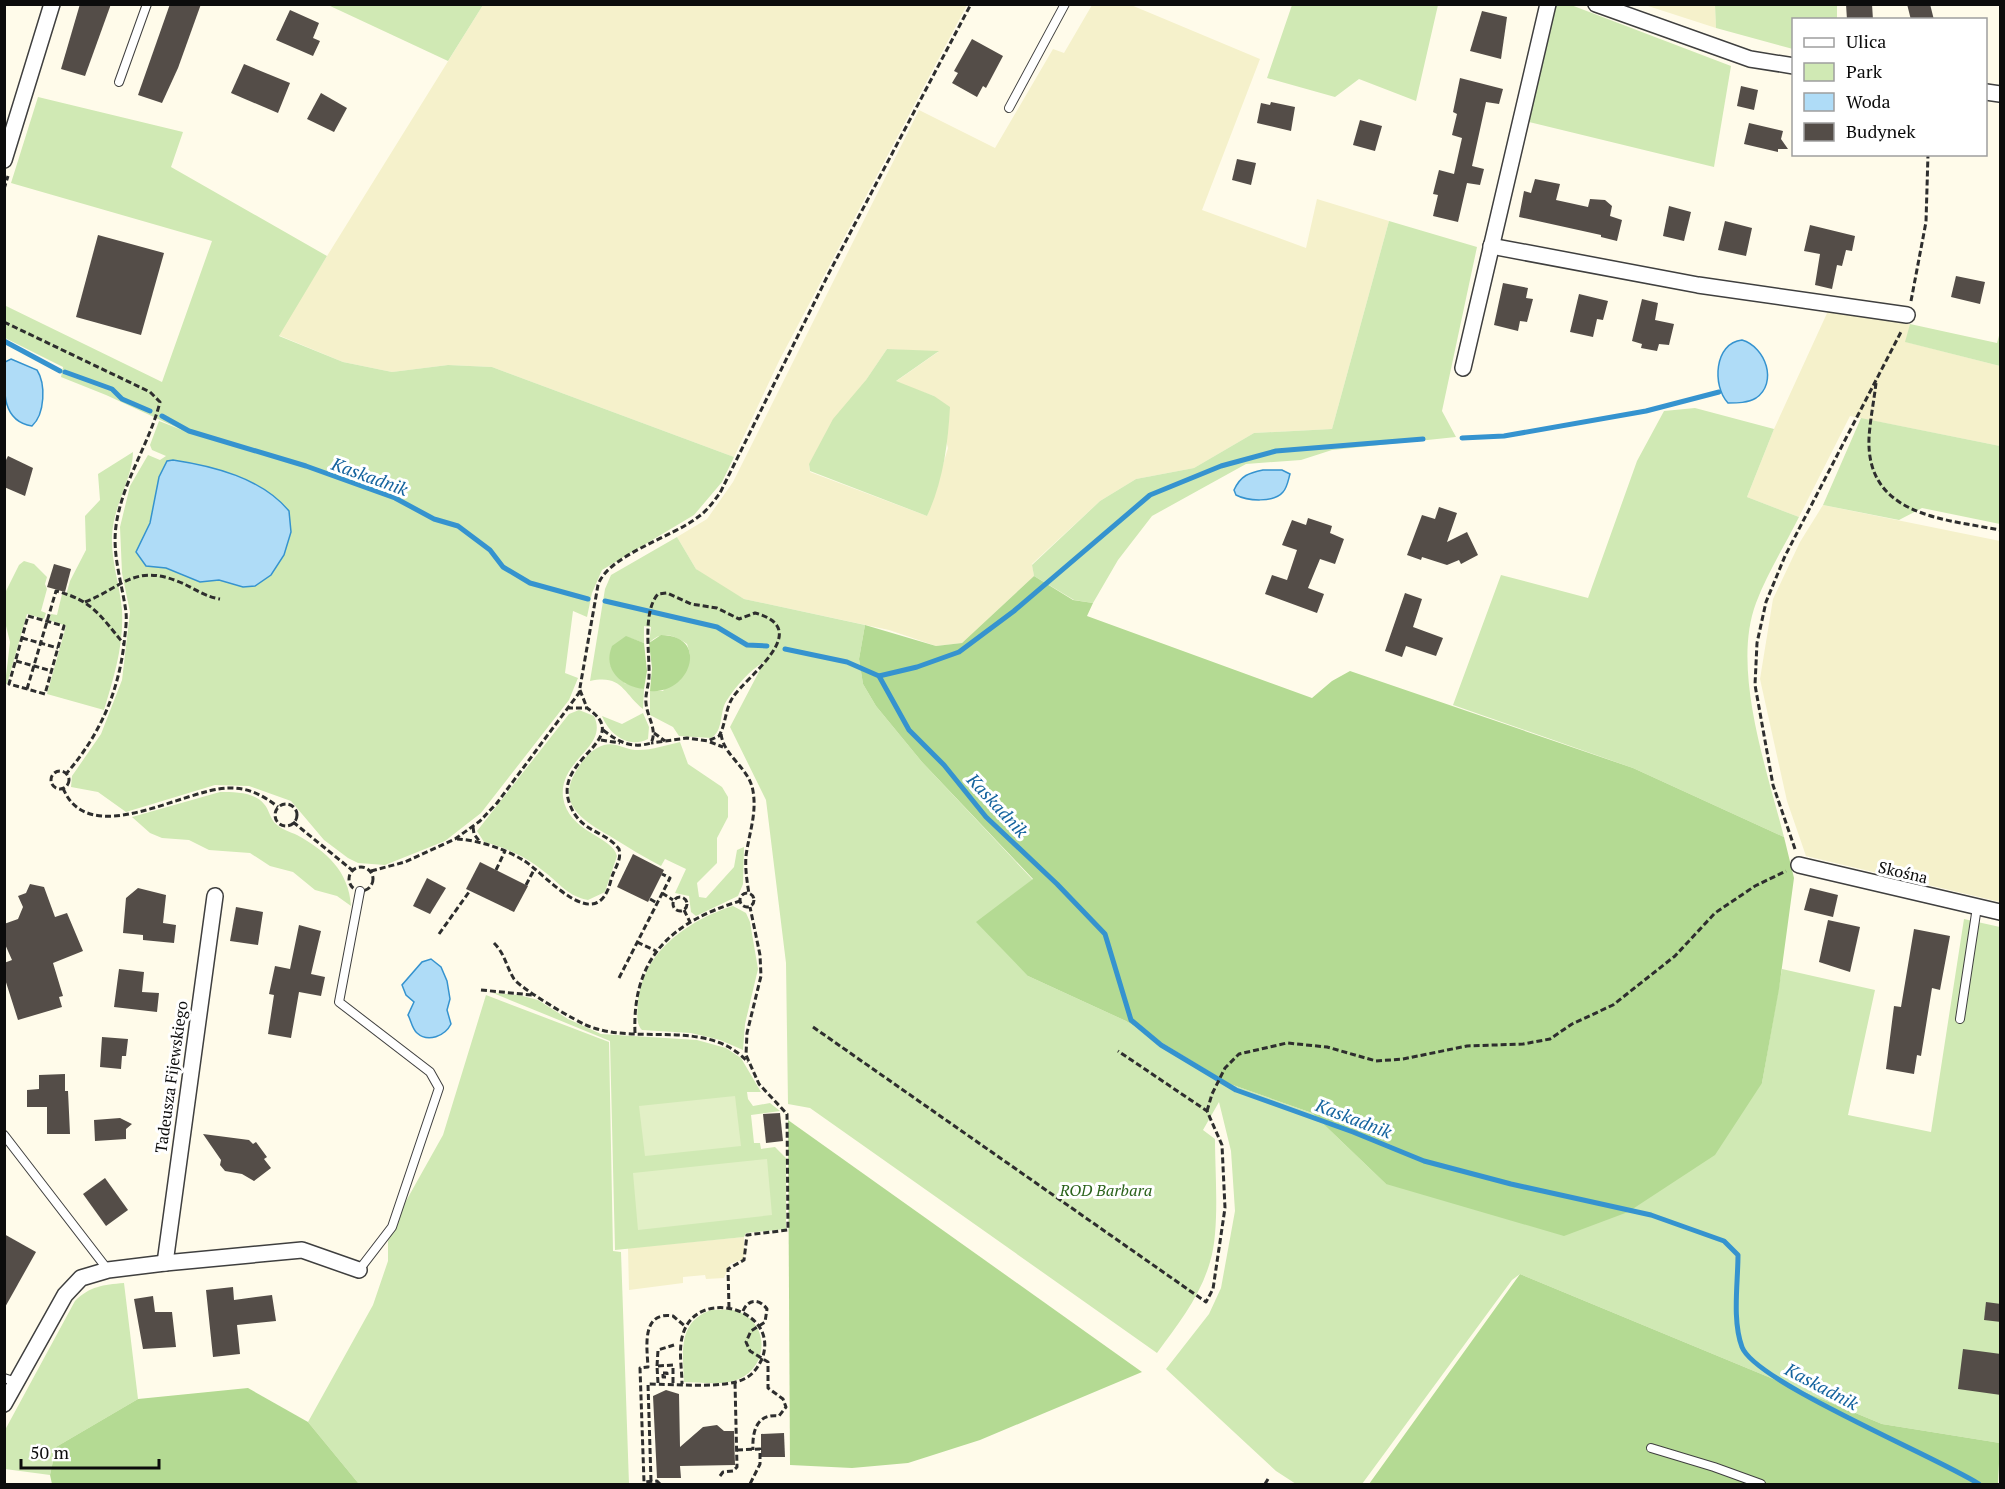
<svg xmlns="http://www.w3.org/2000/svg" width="2005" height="1489" font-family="'PT Serif',serif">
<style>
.farmland{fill:#f5f1cb;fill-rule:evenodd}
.green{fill:#d0e9b4}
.forest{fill:#b4da93}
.pitch{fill:#e2f0c6}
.water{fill:#afdcf7;stroke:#3593cf;stroke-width:1.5}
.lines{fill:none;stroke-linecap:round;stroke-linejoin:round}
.stream{stroke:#3593cf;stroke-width:5}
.building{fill:#544d48}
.lane-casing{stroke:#3f3f3f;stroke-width:10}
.street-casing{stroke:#3f3f3f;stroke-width:18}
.path{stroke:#2e2e2e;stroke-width:3;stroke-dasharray:6 3;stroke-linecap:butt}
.lane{stroke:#fff;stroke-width:8}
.street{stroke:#fff;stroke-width:15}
.labels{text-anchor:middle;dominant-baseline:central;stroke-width:6;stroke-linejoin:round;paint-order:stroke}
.street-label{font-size:16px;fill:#0c0c0c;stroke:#fff}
.park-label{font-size:16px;font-style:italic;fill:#2b631c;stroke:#fff}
.water-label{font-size:18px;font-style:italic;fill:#14639e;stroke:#fff}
</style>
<rect width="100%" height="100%" fill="#fffbea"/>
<g class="farmland">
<polygon points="483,5 967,5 779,361 734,457 492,367 448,365 392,372 343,362 278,335"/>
<path d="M1092,5H1131L1260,59L1202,210L1306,248L1317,199L1389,221L1332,429L1254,433L1194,468L1136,479L1100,501L1032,564L1034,576L962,643L936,646L889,630L744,599L711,581L696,569L677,537L707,519L733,482L919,110L995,148L1053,49L1064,53ZM887,349L938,352L895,382L934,396L948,448L927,516L810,472L809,465Z"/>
<polygon points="1645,5 1715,5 1716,28"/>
<polygon points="1828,311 1910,324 1906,342 2000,366 2000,446 1850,416 1799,517 1747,497 1774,429"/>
<polygon points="1823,505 2000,541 2000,902 1806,856 1787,801 1760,679 1773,599 1800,542"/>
<polygon points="744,1237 744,1259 730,1264 724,1278 706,1279 705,1275 683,1277 683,1283 629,1290 628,1248"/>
</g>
<g class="green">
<polygon points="328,5 483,5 448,61"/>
<polygon points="1292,5 1438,5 1416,101 1359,79 1335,97 1267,78"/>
<polygon points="1554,5 1571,5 1731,66 1714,167 1525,121"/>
<polygon points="1715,5 1837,5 1837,19 1794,20 1793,49 1716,28"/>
<polygon points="38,97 183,132 171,167 327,256 279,336 343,362 392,372 448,365 492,367 734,457 722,482 694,515 602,570 592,593 587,617 573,611 565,673 578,678 569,700 481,813 445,841 385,865 358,863 348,858 324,840 291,801 249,786 215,785 126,812 98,792 71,787 72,776 101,734 122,680 130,612 122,573 120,527 130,486 148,455 160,460 166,456 152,450 150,445 159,421 182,430 106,395 61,377 63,367 5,338 4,305 162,382 212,241 11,183"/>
<polygon points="1389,221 1477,247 1442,411 1456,437 1332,450 1301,460 1246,464 1152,516 1118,560 1093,603 1074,600 1034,576 1032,565 1100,501 1136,479 1194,468 1254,433 1332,429"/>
<polygon points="1910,324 1997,343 2000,332 2000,366 1905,342"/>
<path d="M887,349L939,351L896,381L934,396L950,407C948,444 943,482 927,516L810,471L809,464L833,419L866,380Z"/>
<path d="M1695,408L1774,429L1747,497L1799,517C1785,545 1767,574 1756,603C1731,669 1767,770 1784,837L1633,768L1453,705L1501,575L1588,598L1637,461L1664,411Z"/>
<polygon points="1861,418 2000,446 2000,524 1922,508 1899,520 1823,505"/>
<path d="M133,452C133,477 113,506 112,536C111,562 120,585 122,610C124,645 114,677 104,710L47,694L66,626L49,620L51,614L57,615L62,594L66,595L70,581L86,550L85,516L100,500L98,474Z"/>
<path d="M677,537L696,569L744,599L865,625L859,659L863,684L876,706L922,762L1033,880L1028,976L1126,1021L1230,1084L1312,1113L1386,1184L1762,1083L1782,969L1875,990L1848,1115L1931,1132L1964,919L2000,927V1443L1882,1424L1520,1274L1512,1280L1362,1484H1296L1276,1471L1166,1369L1209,1314L1221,1288L1235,1211L1231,1151L1219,1102L1203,1130L1215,1139C1215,1174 1220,1230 1210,1262C1200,1297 1178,1324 1157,1353L810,1108L788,1104L786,963L766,800L730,727L764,662C750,670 736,686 727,700C719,711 724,731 711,738L679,736L673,727L650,715V691H663L690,654L687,644C673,635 662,630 649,643L651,627L644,626V643L630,638L624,683L644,689L643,709C623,693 622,674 590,681L605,589L611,575Z"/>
<polygon points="24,561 34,564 47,577 45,584 47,589 41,611 46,613 44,619 27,614 7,684 5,684 10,642 5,622 5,593 19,565"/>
<path d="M579,710L594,716C609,748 559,759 563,797C568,833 613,836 617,856L605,892L588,900C568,896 561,885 546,873C527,857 507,848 484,842L477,831L569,714Z"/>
<path d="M643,713L649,727L648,739C628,749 609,734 602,716L622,724Z"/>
<path d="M680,742L688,764L722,787L728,797V817L717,838V863L697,883L699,897L706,898L734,867L737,850L744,847L743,884L738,896L696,916L691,912L689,896L675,893L686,869L665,859L661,866C644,857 629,848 613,838C590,824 555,808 575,773C581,762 591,749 604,745C615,742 624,749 635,750C650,751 666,745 680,742Z"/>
<path d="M220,792C235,792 254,792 264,804C269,809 270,819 276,824C281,829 290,832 297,835C326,851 349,871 351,906L337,896L315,890L293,872L270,866L250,853L209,850L189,840L162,838L150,833L132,817Z"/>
<path d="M733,906L746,913L750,922L758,969L745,1024L743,1050L720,1040L691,1033L642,1030C636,1024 637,1013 638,1004C641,953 688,920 733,906Z"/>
<polygon points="493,993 519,995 538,1000 568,1019 601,1034 697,1040 726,1048 741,1058 761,1092 747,1092 748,1099 753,1106 770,1103 780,1111 751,1115 754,1143 760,1143 761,1149 775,1147 786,1158 786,1229 746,1233 744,1237 615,1250 610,1041"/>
<polygon points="486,995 609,1042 613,1251 621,1252 629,1484 359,1484 308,1422 373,1305 388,1261 388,1241 401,1210 443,1135"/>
<path d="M124,1283L138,1399L56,1447L50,1475L5,1469V1430L75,1301C90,1286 103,1285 124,1283Z"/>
<path d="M711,1310C721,1310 733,1308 742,1313C770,1328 767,1367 739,1379C724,1386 701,1382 684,1382C683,1353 677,1322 711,1310Z"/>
</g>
<g class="forest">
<polygon points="1034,576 1073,600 1093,603 1087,616 1312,698 1332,681 1350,671 1633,768 1784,837 1794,878 1779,989 1762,1083 1715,1155 1628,1212 1564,1236 1386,1184 1312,1113 1230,1084 1126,1021 1028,976 976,922 1033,879 922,762 876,706 863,684 859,659 865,625 936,646 962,643"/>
<path d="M661,635C710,635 691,695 650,691L652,668L649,643Z"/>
<path d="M626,636L644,643L647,671L644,689C622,687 602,670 612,646Z"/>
<polygon points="788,1120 1142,1372 980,1440 908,1463 852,1468 790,1465"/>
<polygon points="1520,1274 1882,1424 2000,1443 1998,1484 1369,1484"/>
<polygon points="248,1388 308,1422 359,1484 52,1484 50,1475 56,1447 138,1399"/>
</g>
<g class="pitch">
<polygon points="735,1096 741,1146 645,1156 639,1106"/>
<polygon points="767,1159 772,1215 638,1230 633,1173"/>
</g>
<g class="water">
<path d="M1742,340C1766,347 1778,383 1756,398C1748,403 1737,403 1728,403C1712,386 1714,343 1742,340Z"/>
<path d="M11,359L37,370C46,384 45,414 32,426C0,421 4,387 5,362Z"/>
<path d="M173,460C213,466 262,478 289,511L291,532L284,555L271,575L255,586L243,587L219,580L200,582L166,568L146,566L136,552L150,523L159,477L167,461Z"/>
<path d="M1263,470H1282L1290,474C1288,481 1287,488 1283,492C1274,503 1247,501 1236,495L1234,490C1241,475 1249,473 1263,470Z"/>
<path d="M431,959L441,967L447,981L450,999L447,1010L451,1024C445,1036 428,1043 417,1033C412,1029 411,1020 408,1015L414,1002L406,995L402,985L422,962Z"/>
</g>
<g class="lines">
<g class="stream">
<polyline points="4,341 60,371"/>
<polyline points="65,372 112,389 122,399 150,411"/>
<polyline points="162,416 189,431 306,466 395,498 434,519 458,526 490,550 503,567 530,583 588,599"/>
<polyline points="1462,438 1504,436 1646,411 1719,392"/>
<polyline points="605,601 717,627 747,645 767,646"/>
<path d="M785,649L847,662L879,676L909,730L944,765L986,817L1057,884L1105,934L1131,1020L1161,1045L1236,1090L1353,1132L1424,1161L1511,1184L1651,1215L1724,1241L1738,1255C1738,1283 1732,1320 1742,1347C1755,1382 1937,1457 1979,1484"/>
<polyline points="879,676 917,667 959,652 1014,611 1150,495 1221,466 1276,451 1423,439"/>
</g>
</g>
<g class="building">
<polygon points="80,4 111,4 85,76 61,69"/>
<polygon points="170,4 201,4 178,68 162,103 138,95"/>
<polygon points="1846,4 1872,4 1873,20 1847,20"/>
<polygon points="1907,4 1930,4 1934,20 1911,20"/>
<polygon points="290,10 319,23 313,38 320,41 313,56 276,40"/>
<polygon points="1482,11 1507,17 1501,59 1470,51"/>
<polygon points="972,39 1003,56 986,88 983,86 977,97 952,83 958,73 954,71"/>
<polygon points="244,64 290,83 278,113 231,93"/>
<polygon points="1460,78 1503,89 1499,104 1486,102 1472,166 1484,169 1480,185 1467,183 1458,222 1433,216 1438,195 1433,194 1439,170 1454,174 1462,138 1452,135 1457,114 1453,112"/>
<polygon points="1741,86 1758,90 1754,110 1737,106"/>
<polygon points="321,93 347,108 334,132 307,119"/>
<polygon points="1271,102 1295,107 1291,131 1257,123 1261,103 1270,105"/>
<polygon points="1360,120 1382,126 1375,151 1353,145"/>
<polygon points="1749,123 1783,131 1781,139 1788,149 1778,149 1778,152 1744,144"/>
<polygon points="1237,159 1256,163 1251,185 1232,180"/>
<polygon points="1535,179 1560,184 1556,200 1588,207 1590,199 1605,200 1612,206 1610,216 1622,220 1617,241 1601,237 1601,235 1519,217 1524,191 1531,193"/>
<polygon points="1669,206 1691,212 1684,241 1663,236"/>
<polygon points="1725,221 1752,228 1746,256 1718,250"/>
<polygon points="1810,225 1855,236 1852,251 1846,250 1842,266 1837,265 1832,289 1815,285 1820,254 1804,251"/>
<polygon points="98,235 164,253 141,335 76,317"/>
<polygon points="1956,276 1985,282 1980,304 1951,297"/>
<polygon points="1503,283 1528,288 1526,298 1533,299 1527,322 1520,321 1518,331 1494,325"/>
<polygon points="1579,294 1608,301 1603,320 1597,319 1593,337 1570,332"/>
<polygon points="1642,299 1658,303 1655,320 1674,324 1669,345 1659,344 1657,351 1641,348 1642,344 1632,341"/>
<polygon points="8,456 33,468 25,496 4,487 4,464"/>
<polygon points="1439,507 1457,513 1447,542 1467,532 1478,555 1461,564 1459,560 1447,565 1422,557 1421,560 1407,555 1422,515 1435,519"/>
<polygon points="1308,518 1332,526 1330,533 1344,539 1335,564 1320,559 1308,588 1324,594 1317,613 1265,594 1272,575 1287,580 1297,550 1282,545 1292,520 1306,525"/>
<polygon points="54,564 71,569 65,592 47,587"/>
<polygon points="1405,593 1422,599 1413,627 1443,638 1436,656 1406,646 1402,657 1385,651"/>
<polygon points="633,854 664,870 648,902 617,887"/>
<polygon points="480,862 528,886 514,912 466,889"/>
<polygon points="427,878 446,888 430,914 413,906"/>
<polygon points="30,884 44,887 55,917 67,913 83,951 53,963 63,996 59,997 62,1007 18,1020 4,976 4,963 12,960 4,942 4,924 18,919 23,907 18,896 26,893"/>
<polygon points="138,888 166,895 163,923 176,925 174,943 143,940 143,935 123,933 126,898"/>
<polygon points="1810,888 1838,895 1833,917 1804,910"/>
<polygon points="236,907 263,912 258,945 230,941"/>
<polygon points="1828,920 1860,927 1850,972 1819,962"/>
<polygon points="299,925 321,931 311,974 325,977 321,996 299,992 291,1038 268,1034 274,995 269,994 275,966 290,969"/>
<polygon points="1914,929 1950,936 1940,990 1932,988 1921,1056 1917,1055 1914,1074 1886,1069 1894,1006 1901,1007"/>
<polygon points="119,969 144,972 142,992 159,993 157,1012 114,1007"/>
<polygon points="102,1037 128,1039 126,1056 122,1056 121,1069 100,1067"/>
<polygon points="65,1074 65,1091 68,1091 70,1134 47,1134 47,1107 27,1107 27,1090 39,1089 39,1075"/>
<polygon points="780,1113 783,1141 766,1143 763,1114"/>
<polygon points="120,1118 132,1124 126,1129 126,1139 95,1141 94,1120"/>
<polygon points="203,1134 249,1140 253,1144 256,1142 267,1157 264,1159 271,1168 254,1181 242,1174 225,1171 220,1165 221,1160"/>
<polygon points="105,1178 128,1210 106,1226 83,1194"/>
<polygon points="4,1234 36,1252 4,1309"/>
<polygon points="233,1287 234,1300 272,1295 276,1321 237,1325 240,1354 213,1357 206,1290"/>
<polygon points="153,1296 155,1312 172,1312 176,1347 143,1349 134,1299"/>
<polygon points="1986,1302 2001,1304 2001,1322 1984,1320"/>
<polygon points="1963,1349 2001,1354 2001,1395 1958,1389"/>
<polygon points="666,1390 679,1394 680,1447 703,1427 717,1425 724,1431 734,1431 735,1465 680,1466 681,1478 657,1478 653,1396"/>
<polygon points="784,1433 785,1457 761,1457 761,1434"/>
</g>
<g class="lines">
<defs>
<g id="lane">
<polyline points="119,82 147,4"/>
<polyline points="1009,108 1065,4"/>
<polyline points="1960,1019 1977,907"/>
<polyline points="4,1135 108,1270"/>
<polyline points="359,1270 392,1227 439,1088 430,1072 339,1002 360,891"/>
<polyline points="4,1378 16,1382"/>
<polyline points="1651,1448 1714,1467 1761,1484"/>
</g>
<g id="street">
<polyline points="1596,4 1750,59 1794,66"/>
<polyline points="1986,92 2000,94"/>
<polyline points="4,160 52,4"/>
<polyline points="1491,246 1698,285 1907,315"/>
<polyline points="1463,368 1548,4"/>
<polyline points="1799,865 2000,912"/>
<polyline points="165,1263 215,896"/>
<polyline points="4,1404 65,1295 81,1278 108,1270 165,1263 302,1250 359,1270"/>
</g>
</defs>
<use href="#lane" class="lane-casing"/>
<use href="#street" class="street-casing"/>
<g class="path">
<polyline points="4,189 8,176"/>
<polyline points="1911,301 1926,222 1928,154"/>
<path d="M4,322L150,392L160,402C149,445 122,482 116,526C112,555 122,583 126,612C127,622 125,634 124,644C118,694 99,736 66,774"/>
<path d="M1876,383C1874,401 1870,420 1869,438C1866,516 1944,519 2000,530"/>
<path d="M85,602C121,588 134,564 177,581C193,587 202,596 220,599"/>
<polygon points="28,616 64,626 45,694 9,684"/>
<polyline points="22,638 58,648"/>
<polyline points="16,661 52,671"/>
<path d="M27,689L56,591C94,601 100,616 124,644"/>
<polyline points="580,690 587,708"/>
<path d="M603,730C619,742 631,749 651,743C658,730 647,717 646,703C645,694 649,685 649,676C650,655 642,612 658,594L667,593L691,604L717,608L739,619L755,613C815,629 747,676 733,697C725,709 726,724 719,736L708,741L687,738L651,743"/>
<polyline points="654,733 665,741"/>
<path d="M721,734C724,757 749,767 753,791C757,814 749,833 746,856C745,869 747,881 749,894"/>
<polyline points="601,740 620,743"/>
<polyline points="710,742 723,747"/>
<circle cx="60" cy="780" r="9"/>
<path d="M63,788C88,851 184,789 228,788C247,787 263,795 278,807"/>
<circle cx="286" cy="815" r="11"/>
<polyline points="293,822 352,870"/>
<polyline points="473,827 474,834 480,842"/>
<path d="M457,839C478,840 505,849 523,860C545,873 597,939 611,880C614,868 622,861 619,849C605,830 579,833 569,802C554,757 635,740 587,708H569"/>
<polyline points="1795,849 1773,785 1755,685 1757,643 1766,602 1785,556 1902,330"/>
<circle cx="361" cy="879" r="12"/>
<polyline points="496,870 505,851"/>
<path d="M371,871L405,862L455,839L480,821L497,803L579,693L598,585C608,555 673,537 698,517C707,511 714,501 720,493L829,273L971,4"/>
<polyline points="526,885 535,868"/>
<polyline points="662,893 673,900"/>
<circle cx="747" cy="900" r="7"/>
<circle cx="680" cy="904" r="7"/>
<polyline points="650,899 657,903"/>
<polyline points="684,910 690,922"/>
<polyline points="439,934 469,892"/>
<polyline points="637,942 656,951"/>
<path d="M494,943C505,954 506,966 514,979C520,988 578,1023 591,1027C641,1045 707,1018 748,1062"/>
<polyline points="619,978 670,878 662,874"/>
<polyline points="481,990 532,995"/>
<polyline points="813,1027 1206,1302 1213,1289 1225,1208 1222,1145 1207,1111 1118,1051"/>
<path d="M635,1033C632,957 672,922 740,901"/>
<polyline points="1207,1111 1212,1094 1225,1068 1239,1054 1287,1043 1327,1047 1376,1061 1403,1059 1467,1046 1523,1044 1550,1039 1572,1024 1613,1005 1675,956 1715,913 1755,886 1786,871"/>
<polyline points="729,1308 728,1269 744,1260 747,1235 788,1230 787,1114 759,1084 746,1055 747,1033 761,976 760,955 750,907"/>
<path d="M743,1311C748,1299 759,1298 767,1309L765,1322L751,1331L746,1342L750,1351L768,1362V1388L783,1399L786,1407L779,1416C757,1413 752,1431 753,1450"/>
<polyline points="657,1366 658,1350 674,1345"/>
<rect x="663" y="1373" width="4" height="4"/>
<polyline points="658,1383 657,1366 673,1365 673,1384"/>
<polyline points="737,1450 760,1449 760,1464 750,1484"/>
<polyline points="720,1476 723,1472 733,1471 737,1467 735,1383"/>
<path d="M651,1481L648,1384C671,1384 726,1389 744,1379C753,1375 758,1367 762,1359C781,1309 697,1286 683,1334C678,1349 682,1369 682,1384"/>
<path d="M660,1484L657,1481L644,1482L640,1368L648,1367C647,1347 641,1311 673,1316L686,1327"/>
<polyline points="1265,1484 1268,1479"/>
</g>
<use href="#lane" class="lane"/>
<use href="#street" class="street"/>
</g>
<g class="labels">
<g class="street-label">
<text transform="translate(1903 872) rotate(13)">Skośna</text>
<text transform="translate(171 1077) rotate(-82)">Tadeusza Fijewskiego</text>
</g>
<g class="park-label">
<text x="1106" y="1190">ROD Barbara</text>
</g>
<g class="water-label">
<text transform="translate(370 476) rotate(20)">Kaskadnik</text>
<text transform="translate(998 805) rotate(47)">Kaskadnik</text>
<text transform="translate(1354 1118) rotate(21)">Kaskadnik</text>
<text transform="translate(1822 1386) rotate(28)">Kaskadnik</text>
</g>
</g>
<rect width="2005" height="1489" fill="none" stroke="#0c0c0c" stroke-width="12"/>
<rect x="1792" y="18" width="195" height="138" fill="#ffffff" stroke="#9e9e9e" stroke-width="1.5"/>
<rect x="1804" y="38" width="30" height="9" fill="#ffffff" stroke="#9e9e9e" stroke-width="1.5"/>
<text x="1846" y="48" font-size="18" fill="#0c0c0c">Ulica</text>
<rect x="1804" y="63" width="30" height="18" fill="#d0e9b4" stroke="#9e9e9e" stroke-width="1.5"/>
<text x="1846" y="78" font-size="18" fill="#0c0c0c">Park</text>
<rect x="1804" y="93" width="30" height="18" fill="#afdcf7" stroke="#9e9e9e" stroke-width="1.5"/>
<text x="1846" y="108" font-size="18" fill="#0c0c0c">Woda</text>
<rect x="1804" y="123" width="30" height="18" fill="#544d48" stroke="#9e9e9e" stroke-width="1.5"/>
<text x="1846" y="138" font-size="18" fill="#0c0c0c">Budynek</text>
<path d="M21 1459v9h138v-9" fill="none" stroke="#0c0c0c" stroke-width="3"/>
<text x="30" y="1459" font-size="18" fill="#0c0c0c" stroke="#ffffff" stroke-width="4.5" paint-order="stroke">50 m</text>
</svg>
